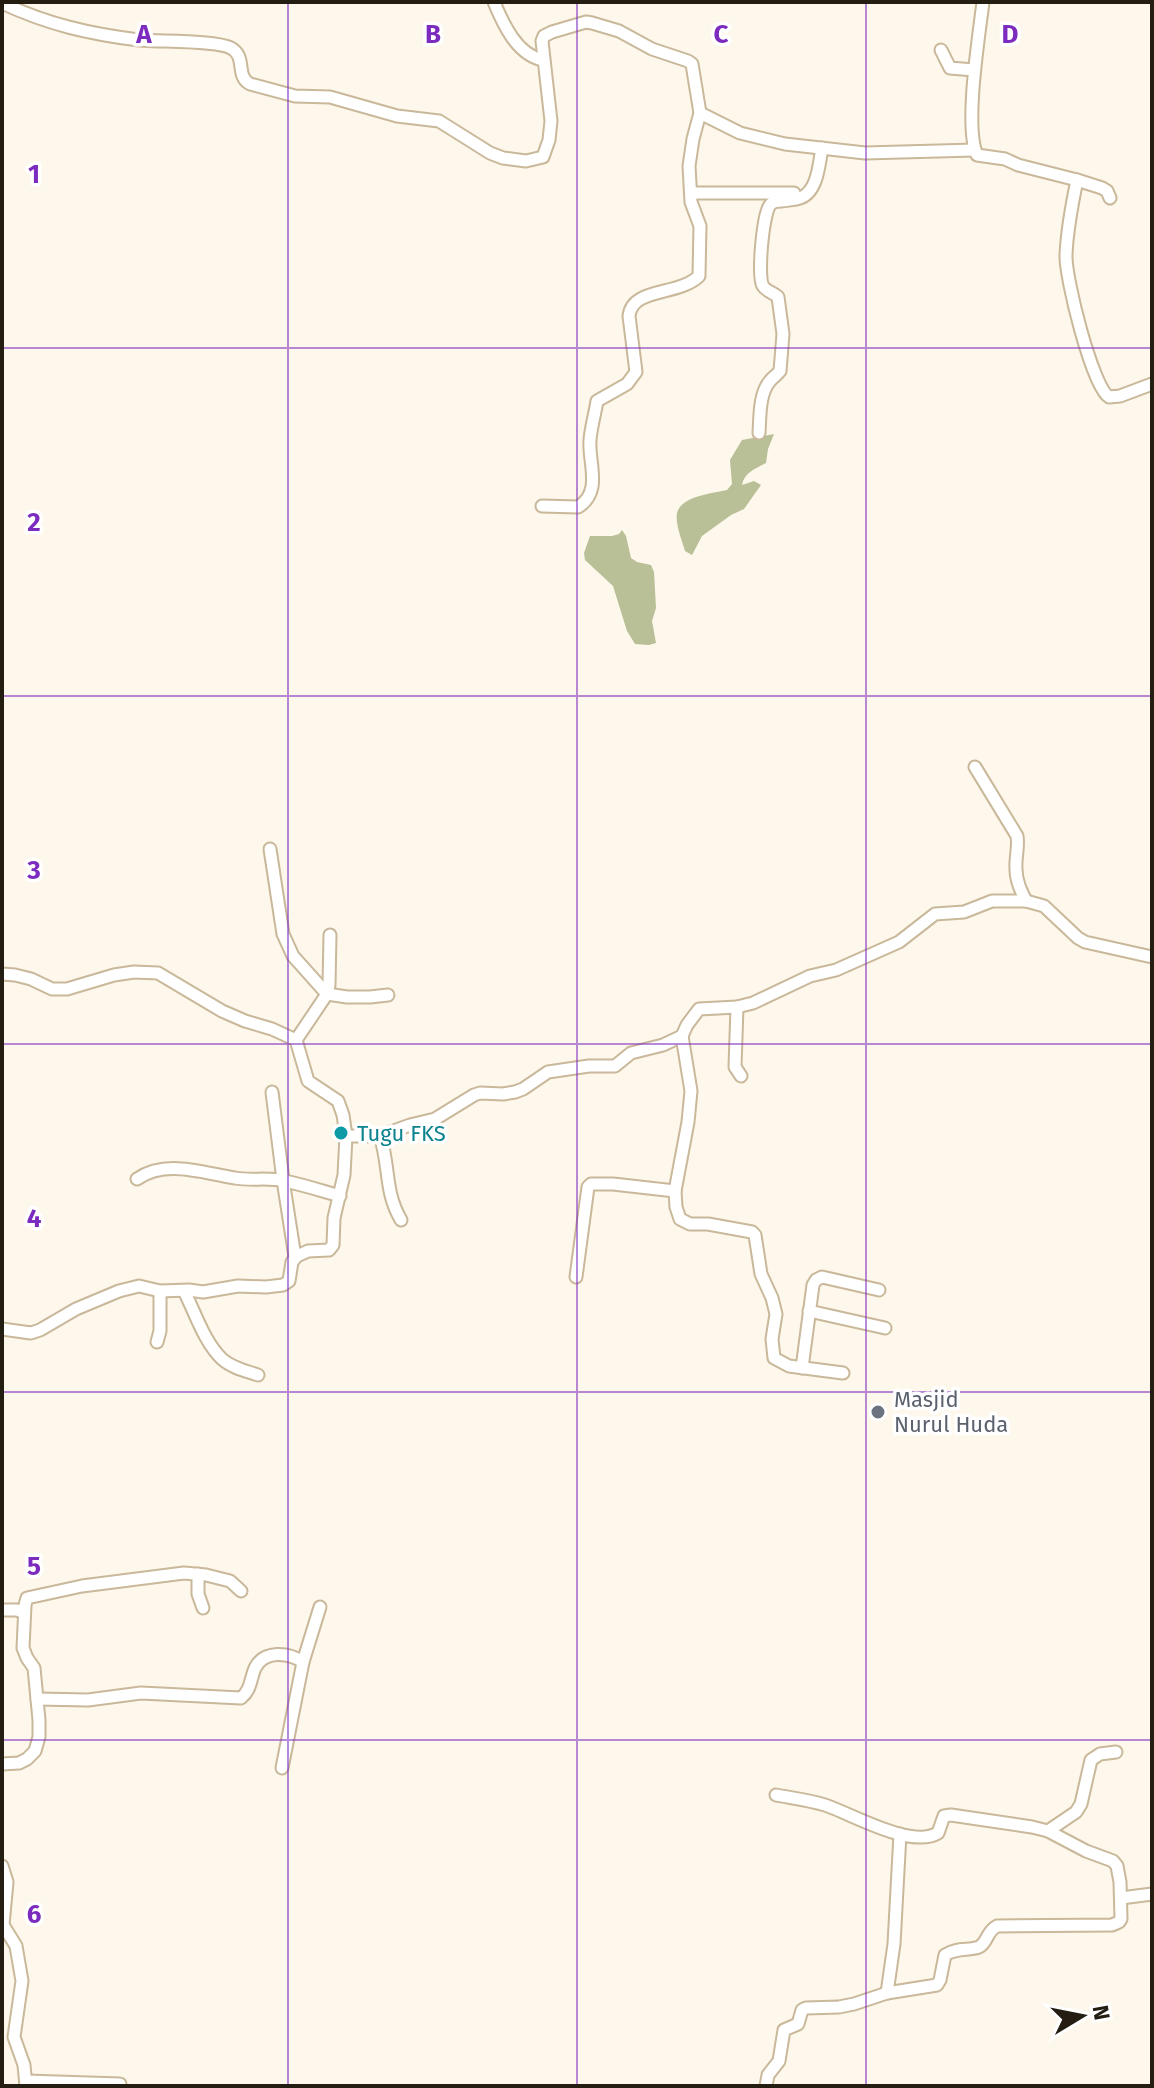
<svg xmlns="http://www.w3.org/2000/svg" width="1154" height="2088" font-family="'Fira Sans',sans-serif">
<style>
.forest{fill:#b9bf96}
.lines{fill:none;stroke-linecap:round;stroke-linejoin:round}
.minor-casing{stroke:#c9b89a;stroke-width:15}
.minor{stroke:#fff;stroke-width:11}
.grid{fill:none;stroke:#7b2cbf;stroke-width:2;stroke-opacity:0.55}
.culture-dot{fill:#0f9aa8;stroke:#fff;stroke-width:3}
.worship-dot{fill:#6b7280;stroke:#fff;stroke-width:3}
.labels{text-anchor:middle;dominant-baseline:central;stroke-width:7;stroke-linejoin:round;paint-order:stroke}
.culture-label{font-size:22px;fill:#0d838f;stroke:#fff;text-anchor:start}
.worship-label{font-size:22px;fill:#5b616d;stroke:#fff;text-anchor:start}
.grid-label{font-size:26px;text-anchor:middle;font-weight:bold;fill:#7b2cbf;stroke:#fff;stroke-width:7;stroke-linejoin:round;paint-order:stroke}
</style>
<rect width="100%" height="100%" fill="#fef7eb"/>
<g class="forest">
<path d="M774,434L768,449L766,463C755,469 744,473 742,485L754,481L761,485L744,509L731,515L702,536L692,555L685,551C682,540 675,524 677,513C681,496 714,493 727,490L732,484L730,460L742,440Z"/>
<polygon points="622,530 626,536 631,558 637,562 651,565 654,572 656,608 652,621 656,643 649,645 635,644 627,631 613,586 585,560 584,553 590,536 612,536 619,534"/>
</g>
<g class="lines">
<defs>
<g id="minor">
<path d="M494,2C503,24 517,55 543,60"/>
<path d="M983,2C979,36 964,127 977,155L1005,159L1018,165L1077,180L1102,188L1107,191L1110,198"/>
<path d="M2,3C47,24 89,34 139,40C160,42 215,40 231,48C247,57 235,76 250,84L295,96L330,97L397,116L439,121L490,153L503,158L526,161L543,157L549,140L551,121L542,41L544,36L552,32L586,22L592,23L619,31L652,49L688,61L692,64L700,113L693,139L689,166L691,202L700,226L699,276C679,296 632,287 629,316L636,372L627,384L597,401C595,414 591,427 590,440C588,462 603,492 578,507L542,506"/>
<polyline points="941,50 950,68 974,70"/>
<polyline points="700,113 740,133 785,144 865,153 975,150"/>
<path d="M1077,180C1072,204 1067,230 1066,255C1065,277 1092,386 1109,397L1120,396L1152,384"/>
<polyline points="691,193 794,193"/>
<path d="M759,433C760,418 759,393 770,381C773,377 777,375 780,371L783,334L778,297C774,293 766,291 763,286C757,277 763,213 770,205C773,201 777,201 782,201C787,200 795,200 800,198C818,192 819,163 822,148"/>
<path d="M975,767L1017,836C1019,847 1015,858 1016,869C1016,881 1021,891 1026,901"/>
<polyline points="270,849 283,934 293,956 327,994 347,997 370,997 388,995"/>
<polyline points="2,974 15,975 31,979 52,989 67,989 114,975 134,972 158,973 222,1011 245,1021 272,1029 296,1040 308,1081 338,1101 343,1115 346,1136 380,1136 410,1125 435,1119 474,1095 480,1093 503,1094 515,1092 523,1089 548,1072 589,1066 615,1066 631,1053 663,1045 682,1036 687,1025 699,1009 737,1007 753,1003 810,976 836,970 899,942 935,914 964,912 992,901 1026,901 1044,906 1078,938 1085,942 1152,957"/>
<polyline points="737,1007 735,1067 741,1076"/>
<polyline points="682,1036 691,1091 688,1122 675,1191 676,1207 680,1219 690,1224 708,1224 752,1232 755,1235 761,1274 772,1298 776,1314 772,1339 774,1358 789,1366 843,1373"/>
<polyline points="296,1040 327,994 329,985 330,935"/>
<polyline points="272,1092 283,1180 295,1257"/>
<path d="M380,1136C390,1166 384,1191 401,1220"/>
<path d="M137,1179C166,1159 202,1173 235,1178C251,1181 269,1177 285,1181C304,1185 322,1191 340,1196"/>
<polyline points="576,1277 588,1187 591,1184 613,1184 675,1191"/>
<path d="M184,1291C195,1312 204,1342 222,1359C232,1368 246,1371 258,1375"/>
<polyline points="809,1311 885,1328"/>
<polyline points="2,1329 31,1333 40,1330 76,1309 119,1291 139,1286 160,1291 189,1290 203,1292 238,1286 266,1287 283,1285 289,1281 292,1262 297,1256 308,1251 329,1250 333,1245 334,1218 344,1175 346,1136"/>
<polyline points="157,1342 160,1331 160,1291"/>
<polyline points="802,1368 813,1285 816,1280 822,1277 879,1290"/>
<polyline points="198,1574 198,1594 203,1608"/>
<polyline points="2,1610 17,1610 24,1613"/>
<path d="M37,1699L88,1700L141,1693L241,1698C251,1690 250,1680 255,1668C264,1650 288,1652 303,1662"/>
<polyline points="2,1764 19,1763 27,1759 35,1751 39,1737 39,1720 34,1668 27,1658 23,1648 25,1605 27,1598 82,1586 184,1573 206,1575 230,1581 241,1591"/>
<polyline points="282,1768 303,1662 320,1607"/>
<polyline points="1048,1831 1076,1812 1081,1804 1091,1760 1100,1754 1116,1752"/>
<polyline points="2,1866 7,1882 3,1925 16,1946 22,1981 14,2037 24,2065 26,2086"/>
<polyline points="1121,1898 1152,1894"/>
<polyline points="887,1993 894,1944 900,1834"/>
<polyline points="26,2081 120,2084"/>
<path d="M766,2086L768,2075L779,2061L784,2030L798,2024L802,2010L806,2008L839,2007L854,2004L887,1993L937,1985L940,1980L945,1955C957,1947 969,1951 979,1947C988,1942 986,1932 997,1926L1112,1925L1119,1922L1121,1919L1120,1882L1117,1866L1113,1861L1086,1851L1048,1831L1032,1827L951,1815L944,1816L938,1833C911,1849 852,1814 825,1805C809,1800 792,1798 776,1795"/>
</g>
</defs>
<use href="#minor" class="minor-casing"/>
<use href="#minor" class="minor"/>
</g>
<path class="grid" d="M288,2V2086M577,2V2086M866,2V2086M2,348H1152M2,696H1152M2,1044H1152M2,1392H1152M2,1740H1152"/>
<circle class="culture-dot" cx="341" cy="1133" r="8"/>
<circle class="worship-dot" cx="878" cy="1412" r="8"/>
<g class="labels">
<g class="culture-label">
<text x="357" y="1133">Tugu FKS</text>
</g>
<g class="worship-label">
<text x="894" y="1399">Masjid<tspan x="894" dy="25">Nurul Huda</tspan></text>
</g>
</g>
<g class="grid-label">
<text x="144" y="43">A</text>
<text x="433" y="43">B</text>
<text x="721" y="43">C</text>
<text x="1010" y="43">D</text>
<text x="34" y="183">1</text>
<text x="34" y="531">2</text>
<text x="34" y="879">3</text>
<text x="34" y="1227">4</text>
<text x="34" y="1575">5</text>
<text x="34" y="1923">6</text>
</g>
<rect width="1154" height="2088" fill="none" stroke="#231d12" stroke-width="8"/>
<g transform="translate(1082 2016) rotate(80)" stroke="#ffffff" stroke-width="6" paint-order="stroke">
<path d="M0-6L14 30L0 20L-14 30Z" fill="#231d12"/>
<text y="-12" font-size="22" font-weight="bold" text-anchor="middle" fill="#231d12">N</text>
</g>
</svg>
